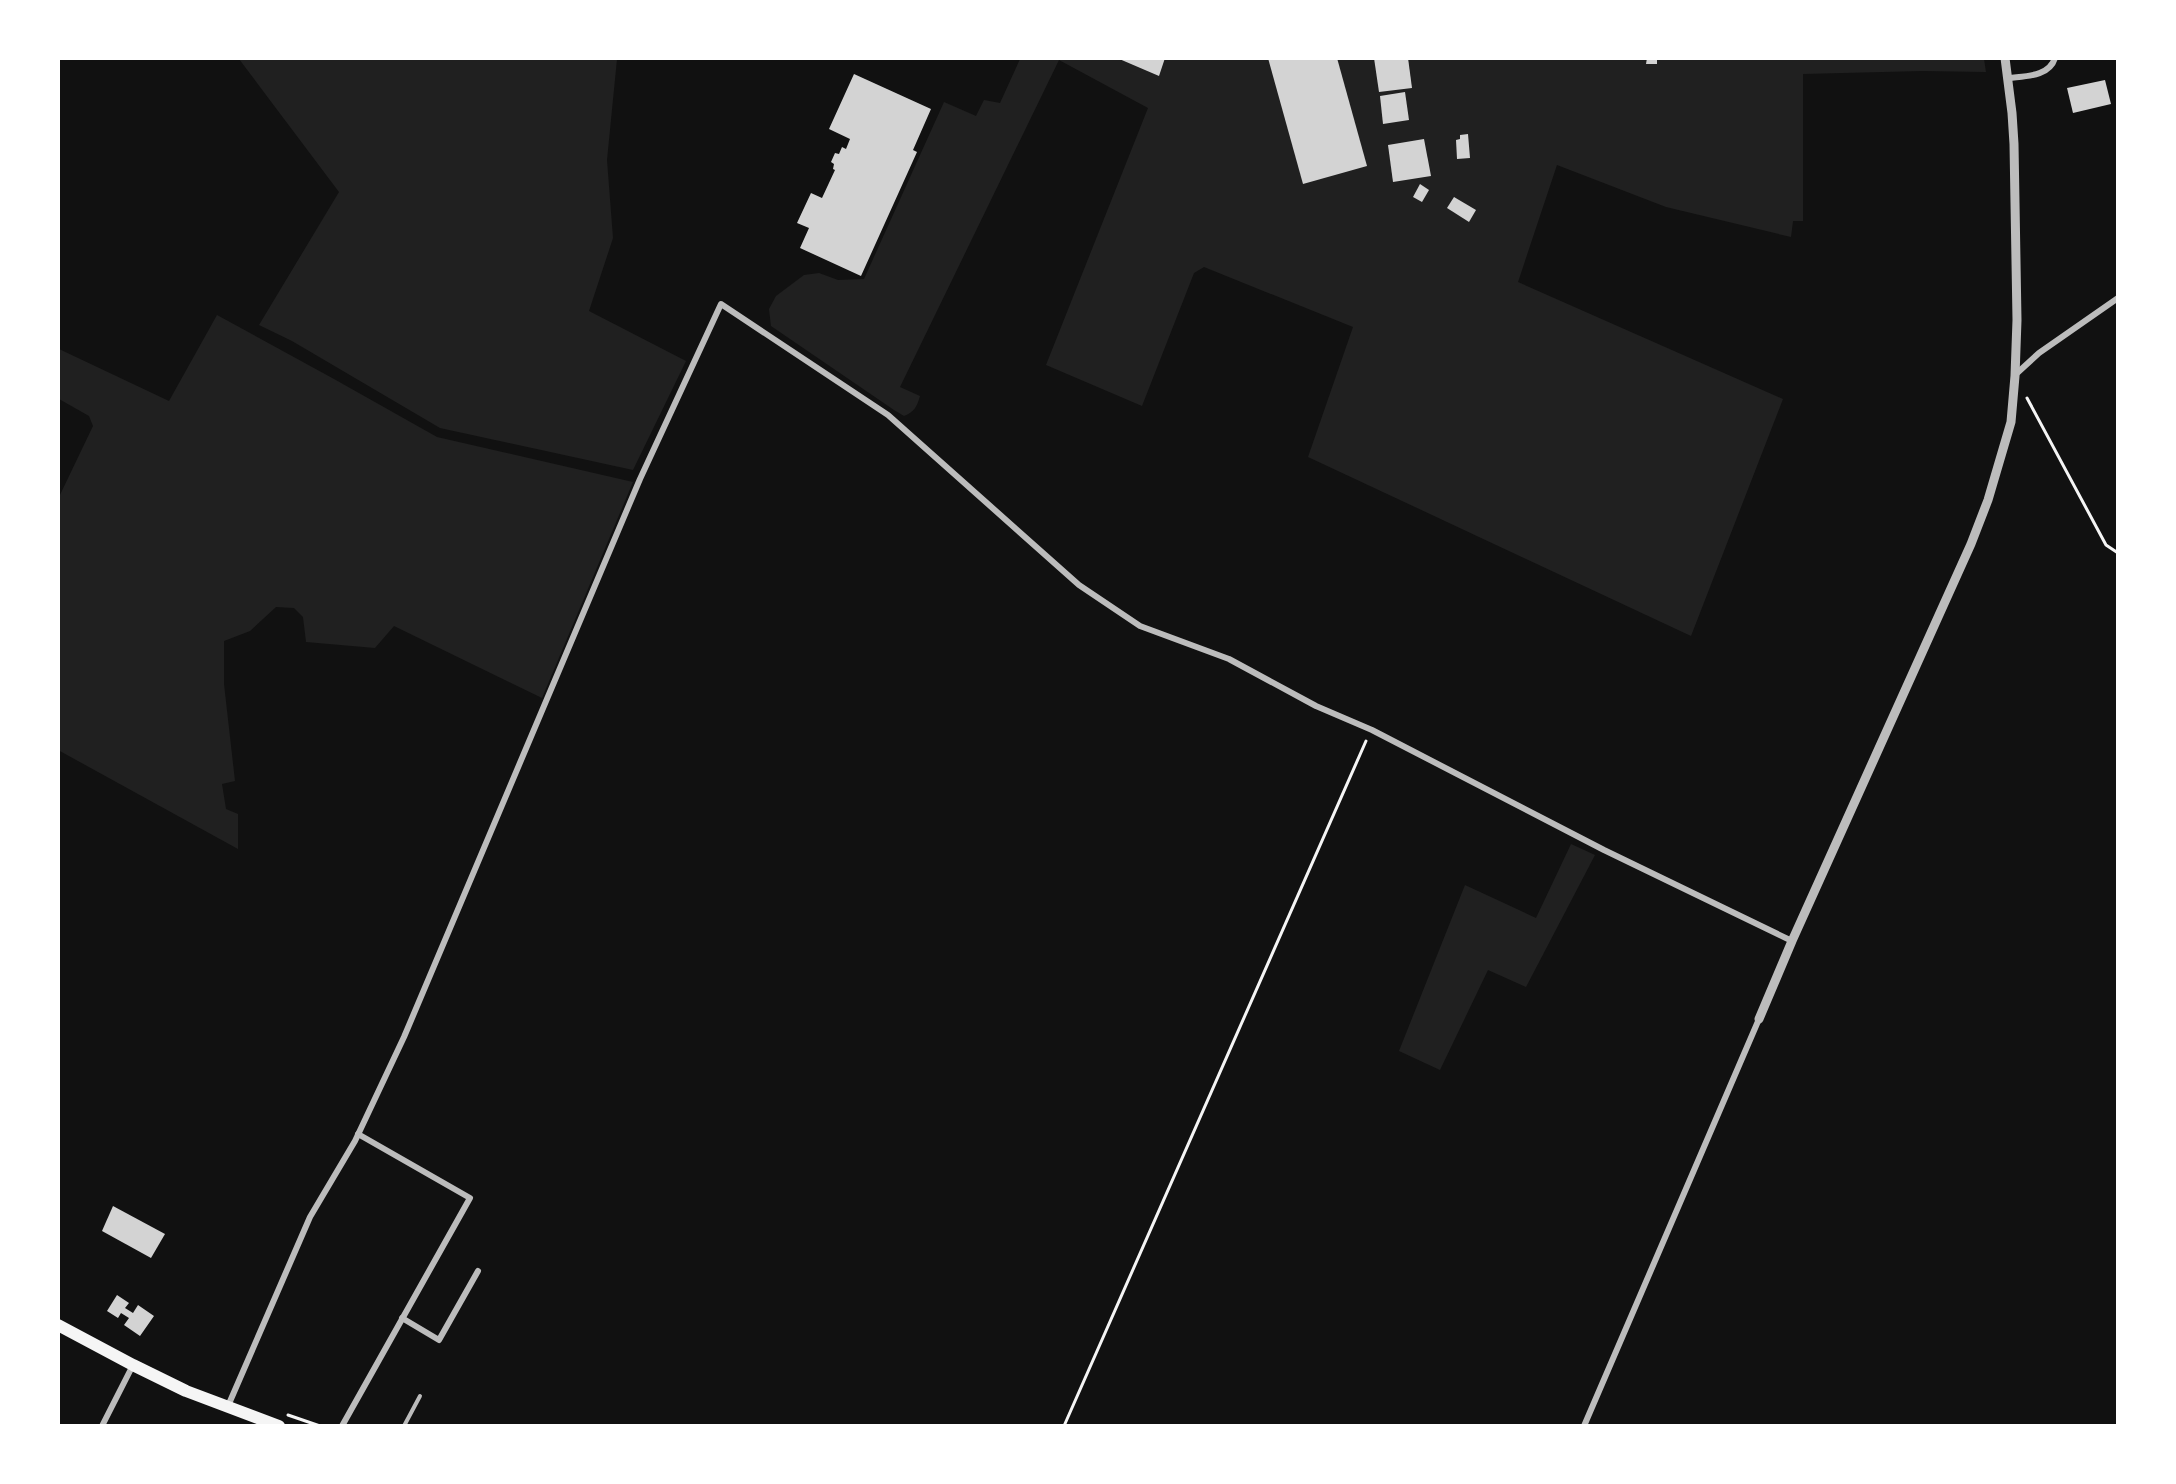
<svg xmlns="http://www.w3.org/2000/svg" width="2176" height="1484" font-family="'Alegreya Sans',sans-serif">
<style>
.green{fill:#202020}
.building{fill:#d3d3d3}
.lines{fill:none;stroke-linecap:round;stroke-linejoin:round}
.path{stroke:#f5f5f5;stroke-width:3}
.service{stroke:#bcbcbc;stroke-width:4}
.minor{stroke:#bcbcbc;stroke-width:6}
.tertiary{stroke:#bcbcbc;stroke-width:9}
.trunk{stroke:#f5f5f5;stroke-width:12}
</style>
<rect width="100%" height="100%" fill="#111"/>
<g class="green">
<polygon points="239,59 617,59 607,160 613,238 589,311 686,361 633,470 440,428 292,341 259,325 339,192"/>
<path d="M1020,59H1984L1986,72L1922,71L1803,74V221H1793L1791,237L1666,207L1557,165L1518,282L1783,399L1691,636L1308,457L1353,327L1204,267L1194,273L1142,406L1046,365L1148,108L1059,60L900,387L920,396C917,407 914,412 904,416L894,410L771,326L769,309L776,296L804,275L819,273L838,280L864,279L944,102L976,116L984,100L1000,103Z"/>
<polygon points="217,315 334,379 437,437 633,482 542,698 394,626 375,648 306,642 303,617 294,608 276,607 250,631 224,641 224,684 235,781 222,784 226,809 238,814 238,849 58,750 59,497 93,426 89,416 59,399 59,349 169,401"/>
<polygon points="1571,844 1595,855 1526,987 1488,970 1440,1070 1399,1051 1465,885 1536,918"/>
</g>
<g class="building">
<polygon points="1117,58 1165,58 1159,76"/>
<polygon points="1268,58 1337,58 1367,166 1303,184"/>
<polygon points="1374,58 1408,58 1412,88 1379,92"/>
<polygon points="1647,58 1657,58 1657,64 1646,64"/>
<polygon points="854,74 931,109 913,150 917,152 861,276 800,248 809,228 797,223 811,193 822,198 835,170 833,169 834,164 831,162 835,153 839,154 842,147 846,149 850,139 829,129"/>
<polygon points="2105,80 2111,104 2073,113 2067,88"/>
<polygon points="1405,92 1409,120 1383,124 1380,96"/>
<polygon points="1468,134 1470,158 1457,159 1456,140 1460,139 1460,135"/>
<polygon points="1424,139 1431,176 1393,182 1388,145"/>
<polygon points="1420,184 1429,190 1422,202 1413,197"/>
<polygon points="1454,197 1476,210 1469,222 1447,208"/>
<polygon points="113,1206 165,1234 151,1258 102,1231"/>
<polygon points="117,1295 129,1303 125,1308 133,1313 138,1305 154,1316 140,1336 124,1325 129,1318 121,1313 118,1318 107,1311"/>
</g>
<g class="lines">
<g class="path">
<polyline points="2027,398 2106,545 2118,553"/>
<polyline points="288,1415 320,1426"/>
<polyline points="1064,1426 1366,741"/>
</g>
<polyline class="service" points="404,1426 420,1396"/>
<g class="minor">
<path d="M2009,78C2025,76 2049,77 2055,58"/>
<polyline points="2015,375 2039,353 2118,298"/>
<polyline points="402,1318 439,1340 478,1271"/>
<polyline points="228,1406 310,1217 355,1141 404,1037 640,479 721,304 888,415 1079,585 1140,626 1229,659 1316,706 1372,730 1604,850 1792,941"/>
<polyline points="102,1426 133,1365"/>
<polyline points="342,1426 470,1198 358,1134"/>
<polyline points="1584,1426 1759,1019"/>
</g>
<polyline class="tertiary" points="1759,1019 1792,941 1971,544 1988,500 2011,422 2015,376 2017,320 2014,144 2012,113 2005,58"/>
<polyline class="trunk" points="58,1325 133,1365 186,1391 279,1426"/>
</g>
<rect width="2176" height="1484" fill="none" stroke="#ffffff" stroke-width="120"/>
</svg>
